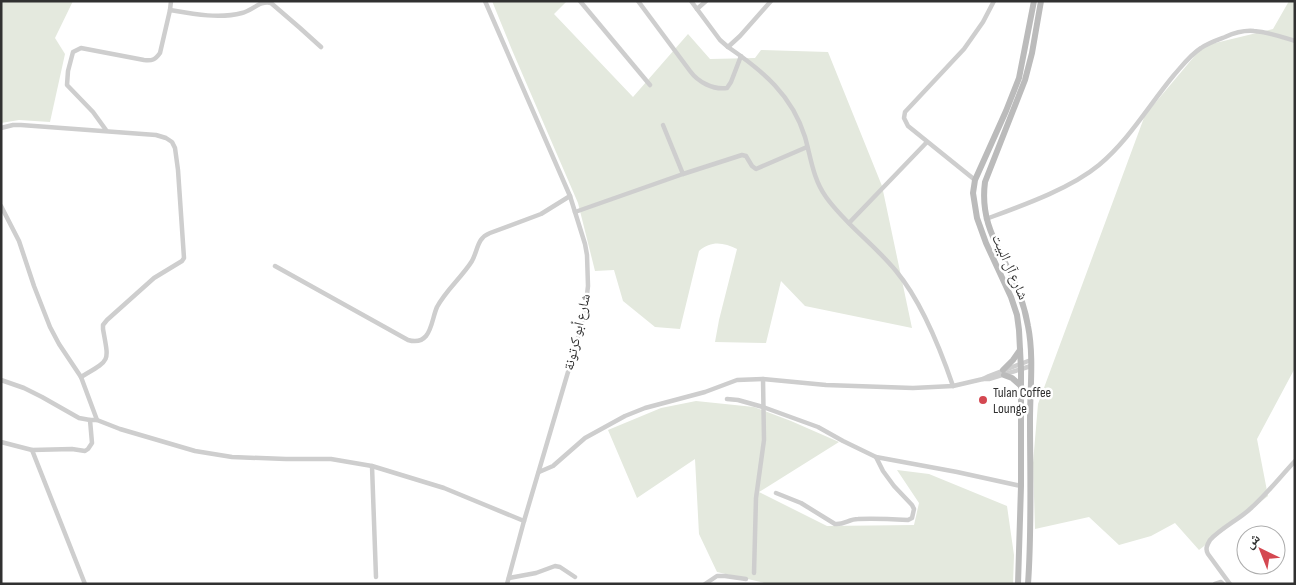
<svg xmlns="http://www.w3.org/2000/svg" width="1296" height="585" font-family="'Sofia Sans Condensed','Noto Naskh Arabic',sans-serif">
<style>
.green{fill:#e4e9de}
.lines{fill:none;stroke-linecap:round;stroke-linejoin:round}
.street{stroke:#cecece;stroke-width:4.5}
.secondary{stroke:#bbb;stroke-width:6}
.poi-dot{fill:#d44851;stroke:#fff;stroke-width:2}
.labels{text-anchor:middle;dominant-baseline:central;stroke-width:5;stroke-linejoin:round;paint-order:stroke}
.street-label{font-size:14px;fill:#313131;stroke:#fff}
.poi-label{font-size:14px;fill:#313131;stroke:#fff;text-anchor:start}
</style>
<rect width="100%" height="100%" fill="#fff"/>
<g class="green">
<polygon points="1,1 73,1 55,38 65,54 50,122 19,120 1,123"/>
<path d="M492,1H567L554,14L633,97L688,34L710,59L755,58L761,50L828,52L882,186L912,328L805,306L781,281L766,343L715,342L719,320L737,249C724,243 712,240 699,251L680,329L655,327L623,301L614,270L595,271L578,203L512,50Z"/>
<polygon points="1289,1 1295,1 1295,368 1257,439 1268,496 1199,550 1175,523 1151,536 1119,545 1089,517 1035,529 1033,463 1038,404 1145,115 1203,46 1273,29"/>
<polygon points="696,401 754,407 791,421 839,442 759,492 827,526 914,525 919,503 897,470 929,474 1007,506 1014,555 1013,584 769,584 717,572 699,534 695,459 637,498 608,430 661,408"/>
</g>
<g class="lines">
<g class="street">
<polyline points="485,1 570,196 585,244 587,255 588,286 586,303 581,328 524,521 507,584"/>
<polyline points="580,1 650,85"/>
<path d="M638,1L690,71C698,82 713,90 727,88L731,82L741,56"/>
<polyline points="691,1 720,40 728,47 740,36 771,1"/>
<polyline points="697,9 706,1"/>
<path d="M170,10C193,14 219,19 242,13C252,11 260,0 271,3L300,28L321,47"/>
<path d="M728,47C763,71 792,95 805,137C811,158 813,179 826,197C846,225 875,245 896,271C922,302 940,348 953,386"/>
<polyline points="663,125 683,174"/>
<path d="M1,128L13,125H21L156,135L166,138L172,142L175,148L178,170L184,258L182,261L154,278L107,320L103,325V329C109,363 111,359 81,377"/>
<path d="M106,130L93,112L67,85L68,71L73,52L81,48L144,60C152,61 155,60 160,53L170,10L171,1"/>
<polyline points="975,180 908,126 904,118 905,112 964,49 983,22 994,1"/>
<polyline points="1,206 19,241 34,286 50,327 59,344 81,377 97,420"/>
<polyline points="575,212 683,174 742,155 746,156 752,166 756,169 807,147"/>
<path d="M986,219C1021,206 1070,189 1099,165C1129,140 1149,105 1174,75C1182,66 1190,55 1201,48C1208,43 1217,40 1225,37C1234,33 1244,30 1254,31C1268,32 1282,37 1295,41"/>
<polyline points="849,223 927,142"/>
<path d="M275,266L408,340C415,342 421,342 426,336C432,329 433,316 437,307C446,290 462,277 472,261C478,250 477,238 490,233L541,214L570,196"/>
<polyline points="983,379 989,376 1031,360"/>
<polyline points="1,380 24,388 42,397 79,418 90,420 97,420 120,429 195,451 232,457 286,459 331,459 372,466 444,488 524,521"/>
<polyline points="727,399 738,400 763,407 818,427 843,441 876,457 957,472 1021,486"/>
<polyline points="1,442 32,450"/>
<polyline points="372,466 376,577"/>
<polyline points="539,472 553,466 585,438 625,416 645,408 705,392 737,380 763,379 826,385 913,388 953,386 983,379 989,379 1031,366"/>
<path d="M776,493L801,503L835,524C844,525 849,519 858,519C874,518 891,519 908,520L912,518L914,509L912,505L894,486L883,471L876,457"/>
<polyline points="754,573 756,498 764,440 763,379"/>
<polyline points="509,578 536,573 555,566 560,567 575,577"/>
<polyline points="85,584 32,450 72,449 85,451 88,449 92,443 90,420"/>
<polyline points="705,584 717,576 725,576 746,579"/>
<polyline points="1215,584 1221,582 1223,584"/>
<path d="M1230,584L1208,554C1205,549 1207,545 1210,540C1221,528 1238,520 1250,509C1266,495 1280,477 1295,461"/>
</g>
<g class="secondary">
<polyline points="1003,370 1013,360 1020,350"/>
<polyline points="1004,375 1012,378 1021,386"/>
<polyline points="1018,584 1021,486 1021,369 1019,330 1017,315 1011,297 986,243 977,218 973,193 975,180 1006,111 1019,78 1034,1"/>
<path d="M1028,584C1032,529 1030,475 1030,420C1030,389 1034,356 1028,326C1025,308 1019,291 1011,275C996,243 980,220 985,182L1025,80L1032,53L1041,1"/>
</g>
</g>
<circle class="poi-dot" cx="983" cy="400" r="5"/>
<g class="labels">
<g class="street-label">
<text transform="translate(1010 267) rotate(66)">شارع آل البيت</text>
<text transform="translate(577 332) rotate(-77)">شارع أبو كرتونة</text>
</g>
<g class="poi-label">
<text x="993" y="392">Tulan Coffee<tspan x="993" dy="16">Lounge</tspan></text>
</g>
</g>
<rect width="1296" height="585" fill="none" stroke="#313131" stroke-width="5"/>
<g transform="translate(1261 550) rotate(317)"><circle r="24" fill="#ffffff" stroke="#adadad"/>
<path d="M0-4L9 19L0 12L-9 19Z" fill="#d44851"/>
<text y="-8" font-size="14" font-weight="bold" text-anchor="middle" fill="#313131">ش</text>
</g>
</svg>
